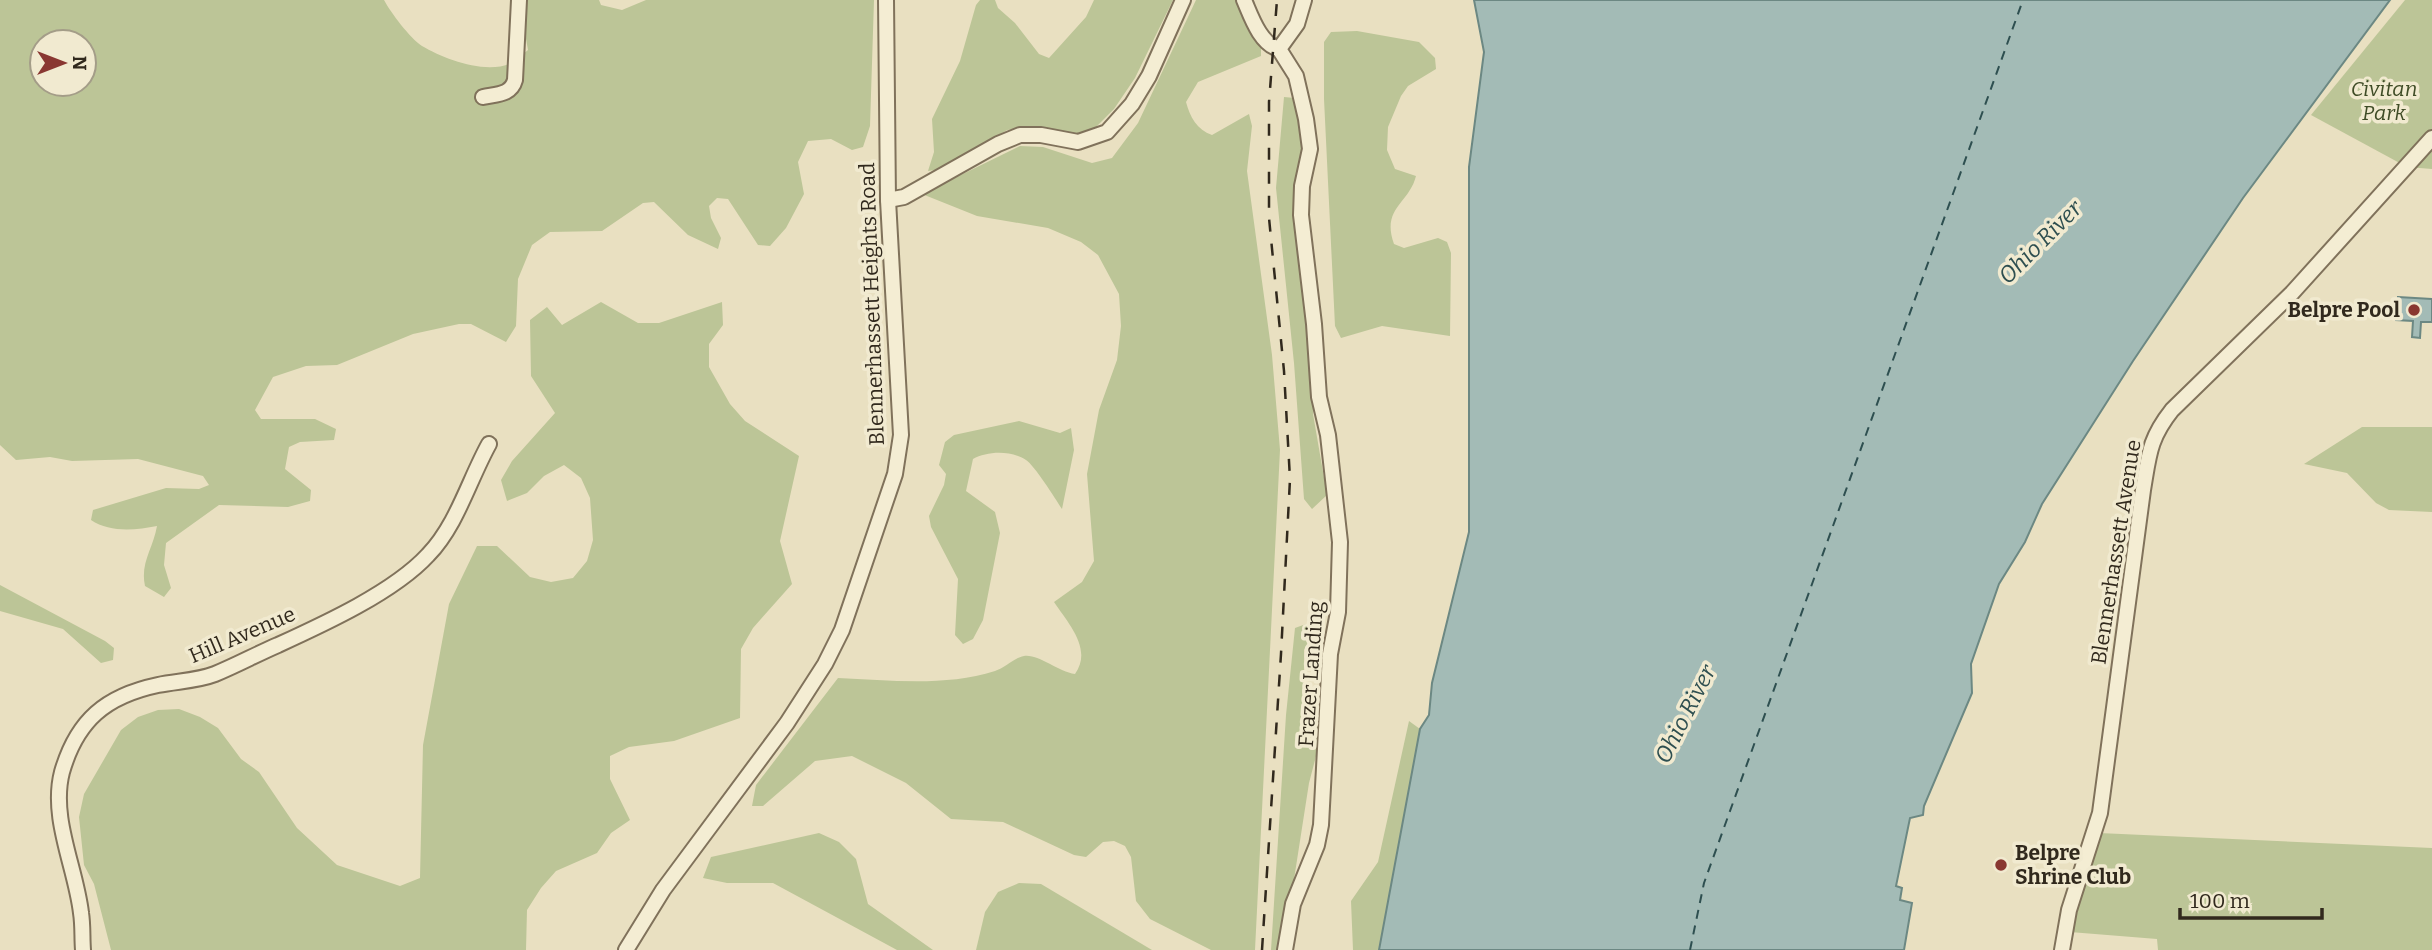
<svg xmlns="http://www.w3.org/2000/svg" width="2432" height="950" font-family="Bitter,serif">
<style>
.green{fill:#bcc597;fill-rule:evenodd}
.water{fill:#a3bbb6;stroke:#6c8883;stroke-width:2}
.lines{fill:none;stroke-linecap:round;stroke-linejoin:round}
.ferry{stroke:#2e4f50;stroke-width:2;stroke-dasharray:9 7;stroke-linecap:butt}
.minor-casing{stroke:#80725b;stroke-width:18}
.minor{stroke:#f4edd3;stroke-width:14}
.rail{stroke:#31291d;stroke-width:2.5;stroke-dasharray:12 12;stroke-linecap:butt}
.poi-dot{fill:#893731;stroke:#f1ead0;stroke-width:2.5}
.labels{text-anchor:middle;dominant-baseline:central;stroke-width:7;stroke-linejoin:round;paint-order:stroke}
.park-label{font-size:21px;font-style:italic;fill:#3f4c26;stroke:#f1ead0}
.street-label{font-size:21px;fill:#31291d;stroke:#f1ead0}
.poi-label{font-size:21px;font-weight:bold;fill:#31291d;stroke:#f1ead0;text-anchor:end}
.water-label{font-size:23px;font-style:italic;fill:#2e4f50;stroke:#f1ead0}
</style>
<rect width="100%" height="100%" fill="#e9e0c1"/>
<g class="green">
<path d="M0,0H384C391,13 410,38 422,46C444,59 486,75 511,63C517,60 523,54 528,50L519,0H599L601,5L622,10L646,0H874L870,126L863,147L852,150L831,139L808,141L798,162L804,194L786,228L770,246L758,245L728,199L717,198L709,206L711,218L721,238L718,249L688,235L654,202L643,203L602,231L550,232L532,245L518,279L516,326L506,342L471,324H459L413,334L337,365L306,366L273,377L255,410L261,419H315L336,429L334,440L300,442L289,447L285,469L311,490L310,501L288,507L219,505L166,543L164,565L171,588L164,597L145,586C140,563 153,549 157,526C136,530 110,533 91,520L93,510L166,488L199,489L209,485L203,476L138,459L72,461L50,457L16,460L0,445ZM42,42H84V84H42Z"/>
<polygon points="980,0 995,0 998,8 1015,23 1039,54 1049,58 1086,17 1094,0 1173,0 1135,78 1114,109 1086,137 1037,126 1007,130 943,169 928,171 934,152 932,119 960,61 976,5"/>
<path d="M1196,0H1239L1261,42V56L1198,82L1186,102C1190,117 1197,130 1212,135L1249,114L1252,126L1247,171L1272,355L1280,450L1255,950H1211L1150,919L1136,901L1131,857L1125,846L1114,841L1103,842L1086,857L1074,855L1003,822L951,819L906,783L852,756L815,761L763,806H752L756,785L838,678C889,680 945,687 995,671C1005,668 1014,658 1024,656C1039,654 1058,672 1075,674C1093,649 1068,623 1054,602L1082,582L1094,561L1087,474L1099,410L1117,360L1121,326L1119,294L1098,255L1081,242L1048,228L977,216L922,194L1020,146L1043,147L1092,163L1112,158L1138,123Z"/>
<polygon points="2405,0 2432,0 2432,169 2407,167 2311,115"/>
<path d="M1357,31L1419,42L1435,58L1436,69L1408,86L1401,96L1388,127L1387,150L1395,169L1416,176C1409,204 1381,208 1394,244L1404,248L1438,238L1447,242L1451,253L1450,336L1382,326L1341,338L1335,326L1324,99V42L1331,32Z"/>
<polygon points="1284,97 1305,99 1309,210 1323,346 1313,414 1327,495 1312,509 1304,499 1294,363 1276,188"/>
<polygon points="601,302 638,323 659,323 722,302 723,325 709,344 709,367 730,404 745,421 799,456 780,541 792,584 753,628 741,649 740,718 674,741 629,747 610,756 610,779 630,820 611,833 597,853 556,871 541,888 527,910 526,950 111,950 94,884 84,865 79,817 84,794 121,730 138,717 158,710 179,709 200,717 218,728 241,759 259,772 297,828 337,865 400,886 420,878 423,745 449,604 477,546 497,546 530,577 551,582 573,578 587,561 593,540 590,498 581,478 564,465 544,476 527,493 507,501 501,480 512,461 555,413 531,376 530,320 547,307 562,325"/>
<path d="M1019,421L1060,433L1071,428L1074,450L1062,509C1055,498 1034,465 1026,460C1011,450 987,451 973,459L966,491L995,512L1000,533L983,620L973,639L963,644L955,635L958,579L931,527L929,516L944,485L946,474L939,465L945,442L954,435Z"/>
<polygon points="2362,427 2432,427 2432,512 2389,510 2376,503 2347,473 2304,464"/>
<polygon points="0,585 105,641 114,648 113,660 101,663 63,629 0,611"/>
<polygon points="1306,624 1314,631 1304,650 1304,703 1319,719 1320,741 1309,783 1283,950 1271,950 1286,715 1295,628"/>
<polygon points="1409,721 1420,729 1379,950 1353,950 1351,901 1378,862"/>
<polygon points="819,833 839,842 856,859 868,904 933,950 897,950 773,883 727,883 703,878 711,857"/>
<polygon points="2099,833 2432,848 2432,950 2158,950 2157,939 2070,932 2074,911"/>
<polygon points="1019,883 1041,884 1152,950 976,950 985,912 998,892"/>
</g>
<g class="water">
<polygon points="1474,0 2390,0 2243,198 2133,361 2042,504 2025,542 1999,584 1971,664 1972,693 1924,806 1923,815 1910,818 1896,886 1902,888 1900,900 1912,903 1904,950 1379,950 1420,729 1429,715 1432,683 1469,532 1469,167 1484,52"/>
<polygon points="2398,297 2432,299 2432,322 2421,322 2420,338 2412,337 2413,321 2396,320"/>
</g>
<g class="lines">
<polyline class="ferry" points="1690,950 1704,883 2023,0"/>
<defs>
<g id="minor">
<path d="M1244,0C1251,16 1260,44 1279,49"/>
<path d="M483,97C497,94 511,95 515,80L519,0"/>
<polyline points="888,200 904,197 998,144 1020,135 1041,135 1078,142 1107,132 1132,104 1149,76 1183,0"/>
<path d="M83,950C82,938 83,925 81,913C76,868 50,818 62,772C77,720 106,696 158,685C177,681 197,681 215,674C237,665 257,654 278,645C324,624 394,592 428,555C457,525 469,480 489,444"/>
<polyline points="626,950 663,890 787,723 825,664 842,630 895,474 901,435 888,200 886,0"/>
<polyline points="1285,950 1293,904 1317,845 1321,825 1330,654 1338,612 1340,542 1328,435 1319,397 1314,324 1301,215 1302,186 1310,149 1306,119 1296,76 1279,49 1297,24 1304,0"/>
<path d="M2062,950L2069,910L2100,813L2143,490C2149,455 2149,439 2172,410L2292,293L2432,138"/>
</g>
</defs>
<use href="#minor" class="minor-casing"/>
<use href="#minor" class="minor"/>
<polyline class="rail" points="1262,950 1281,654 1290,479 1284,371 1269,218 1269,102 1277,0"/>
</g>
<g class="poi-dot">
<circle cx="2414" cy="310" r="7"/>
<circle cx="2001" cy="865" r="7"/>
</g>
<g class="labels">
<g class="park-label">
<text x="2384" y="89">Civitan<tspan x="2384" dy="24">Park</tspan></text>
</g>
<g class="street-label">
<text transform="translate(872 304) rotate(-92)">Blennerhassett Heights Road</text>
<text transform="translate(2116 552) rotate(-81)">Blennerhassett Avenue</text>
<text transform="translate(242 635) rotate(-23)">Hill Avenue</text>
<text transform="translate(1311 674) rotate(-86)">Frazer Landing</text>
</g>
<g class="poi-label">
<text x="2400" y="310">Belpre Pool</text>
<text x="2015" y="853" text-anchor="start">Belpre<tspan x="2015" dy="24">Shrine Club</tspan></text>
</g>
<g class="water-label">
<text transform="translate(2040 242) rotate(-45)">Ohio River</text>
<text transform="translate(1685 714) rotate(-63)">Ohio River</text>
</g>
</g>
<g transform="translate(63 63) rotate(90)"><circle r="33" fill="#f1ead0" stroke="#a49d88" stroke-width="2"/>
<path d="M0-5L12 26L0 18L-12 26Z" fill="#893731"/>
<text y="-10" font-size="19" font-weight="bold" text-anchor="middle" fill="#31291d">N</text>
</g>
<path d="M2180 908v10h142v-10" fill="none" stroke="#31291d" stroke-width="3.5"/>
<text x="2190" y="908" font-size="21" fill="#31291d" stroke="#f1ead0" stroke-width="5" paint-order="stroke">100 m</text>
</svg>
